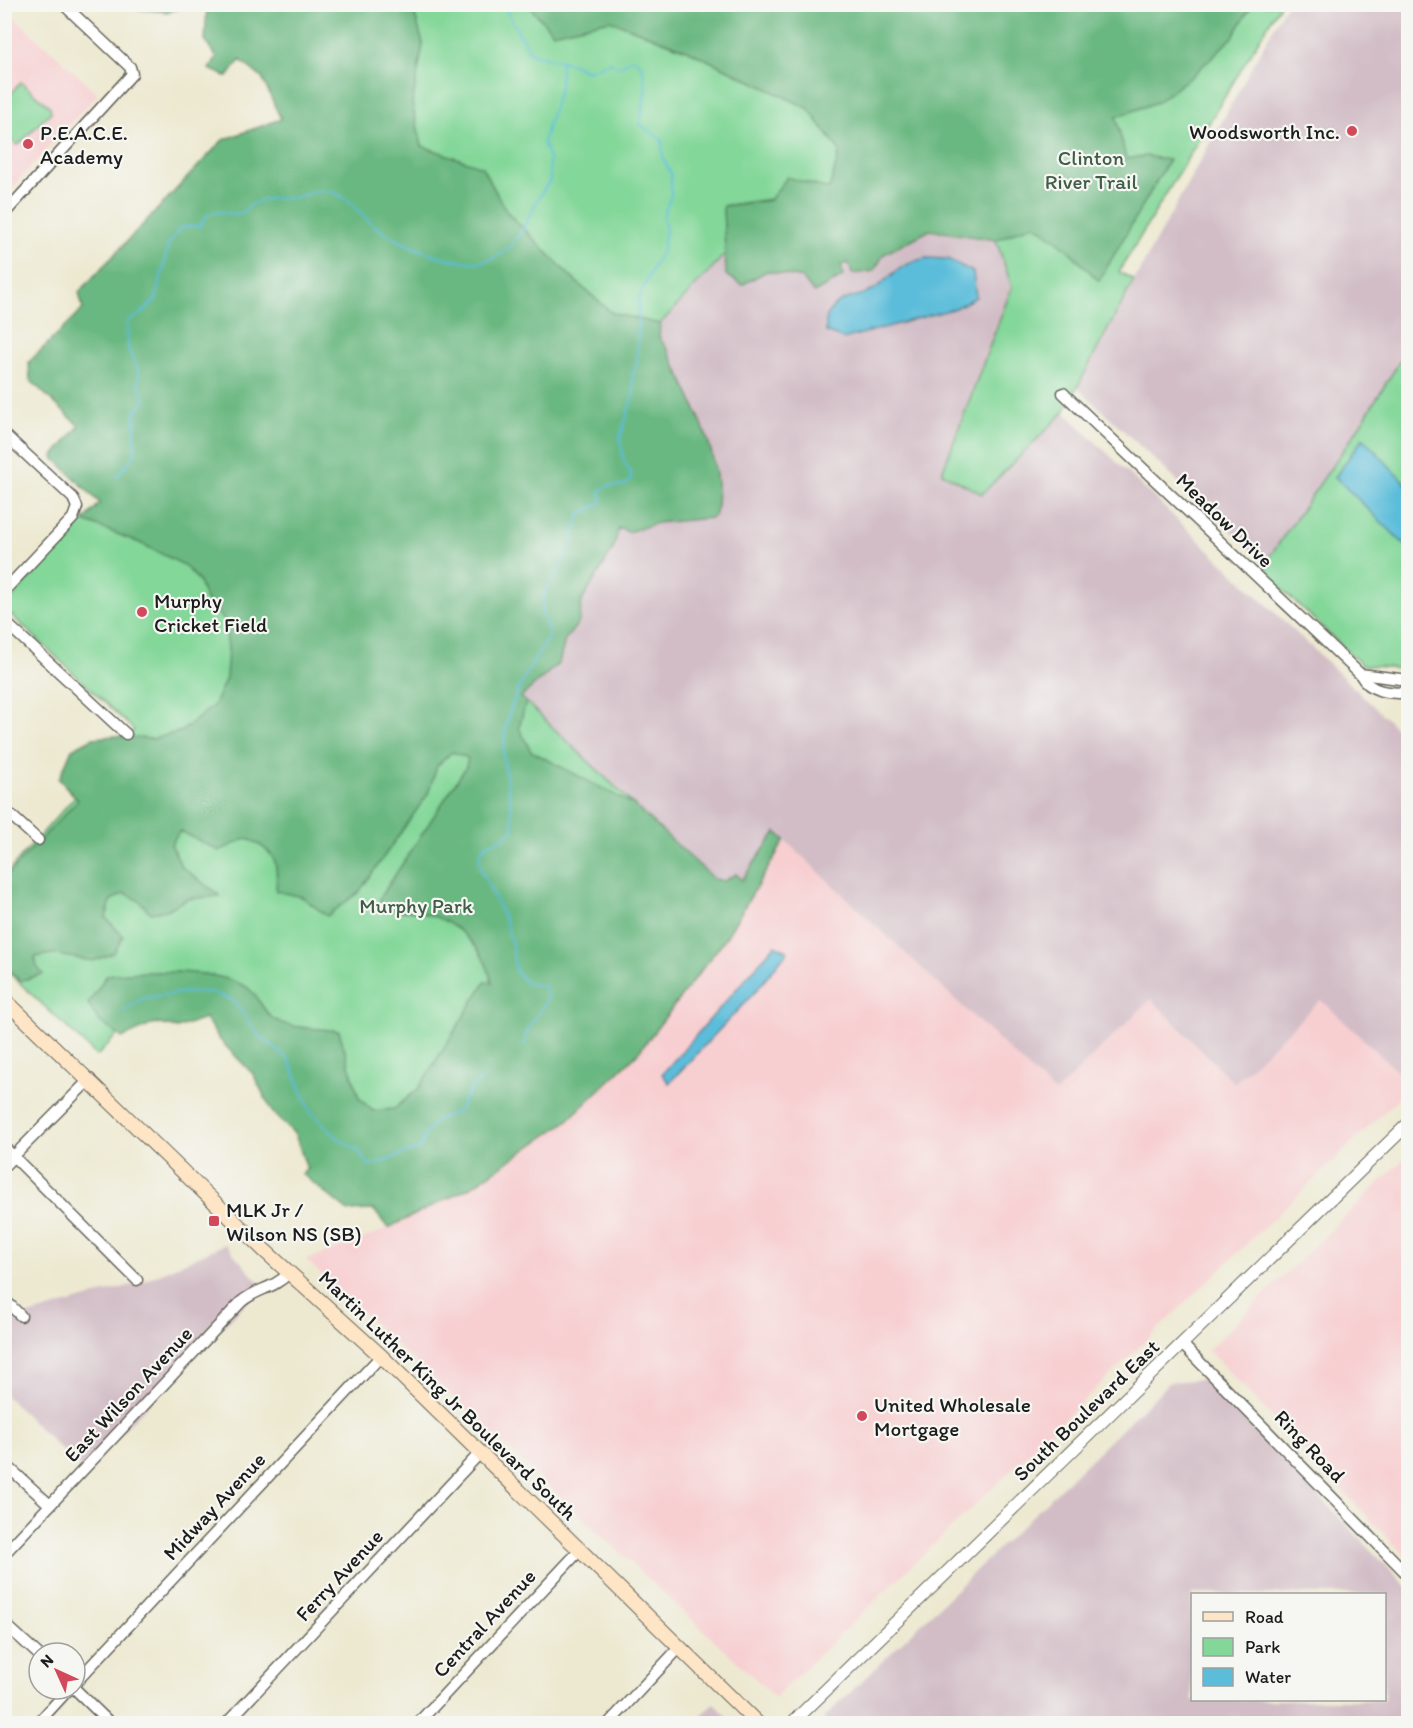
<svg xmlns="http://www.w3.org/2000/svg" width="1413" height="1728" font-family="Itim,sans-serif">
<style>
.built{fill:#f7cfd1}
.industrial{fill:#d2bdc6;fill-rule:evenodd}
.green{fill:#83d799;stroke:#507a5a;stroke-width:1.5}
.forest{fill:#6ab881;stroke:#436a4e;stroke-width:1.5}
.water{fill:#5cbdda;stroke:#3c6c7b;stroke-width:1.5}
.lines{fill:none;stroke-linecap:round;stroke-linejoin:round}
.stream{stroke:#5cbdda;stroke-width:2}
.minor-casing{stroke:#65645b;stroke-width:13}
.tertiary-casing{stroke:#65645b;stroke-width:14}
.secondary-casing{stroke:#65645b;stroke-width:16}
.minor{stroke:#fff;stroke-width:10}
.tertiary{stroke:#fff;stroke-width:12}
.secondary{stroke:#fee5c5;stroke-width:14}
.poi-dot{fill:#d1495b;stroke:#f6f6f2;stroke-width:2}
.labels{text-anchor:middle;dominant-baseline:central;stroke-width:4.5;stroke-linejoin:round;paint-order:stroke}
.poi-label{font-size:21px;fill:#1c1c1c;stroke:#f6f6f2;text-anchor:start}
.park-label{font-size:21px;fill:#405d48;stroke:#f6f6f2}
.street-label{font-size:21px;fill:#1c1c1c;stroke:#f6f6f2}
</style>
<rect width="100%" height="100%" fill="#f6f6f2"/>
<filter id="ink" filterUnits="userSpaceOnUse"><feTurbulence type="fractalNoise" baseFrequency=".0167" numOctaves="2"/><feDisplacementMap in="SourceGraphic" scale="12" xChannelSelector="R" yChannelSelector="G"/><feConvolveMatrix kernelMatrix="1 2 1 2 8 2 1 2 1" color-interpolation-filters="sRGB"/></filter>
<filter id="wash" filterUnits="userSpaceOnUse"><feTurbulence type="fractalNoise" baseFrequency=".008" numOctaves="4" result="noise"/><feDisplacementMap in="SourceGraphic" scale="24" xChannelSelector="R" yChannelSelector="G"/><feGaussianBlur stdDeviation="1.35" result="paint"/><feColorMatrix in="noise" values="0 0 0 0 0 0 0 0 0 0 0 0 0 0 0 0 0 1.4 0 .05"/><feComposite in="paint" operator="in"/></filter>
<g filter="url(#wash)">
<rect width="100%" height="100%" fill="#ede9d1"/>
<g class="built">
<polygon points="4,8 98,94 5,195 4,195"/>
<polygon points="785,840 1055,1093 1151,999 1234,1083 1322,999 1408,1081 1408,1089 775,1697 306,1260 373,1235 471,1187 566,1122 638,1053 725,939"/>
<polygon points="1408,1155 1408,1559 1208,1350"/>
</g>
<g class="industrial">
<polygon points="1286,5 1408,5 1408,348 1357,430 1265,563 1076,386"/>
<polygon points="930,230 996,240 1012,287 943,474 982,494 1064,412 1408,739 1408,1081 1321,1000 1234,1083 1151,999 1055,1093 776,832 741,880 714,879 521,697 559,663 565,640 579,622 582,601 613,549 619,527 628,532 657,523 710,518 718,501 716,465 669,352 659,337 660,324 726,253 726,275 767,271 802,278 884,254"/>
<polygon points="225,1244 267,1292 250,1299 84,1471 5,1395 4,1322 142,1282"/>
<path d="M1205,1379L1408,1588V1723L827,1724L823,1719L1170,1382ZM1384,1594V1700H1192V1594Z"/>
<polygon points="713,1703 714,1703 733,1723 695,1723"/>
</g>
<g class="green">
<polygon points="412,5 528,5 553,32 610,20 689,51 808,108 840,151 829,190 723,206 726,253 660,324 612,313 573,279 507,212 482,167 422,146 412,104 423,44"/>
<polygon points="783,5 1280,5 1119,272 1134,280 1064,412 982,494 942,473 1012,287 996,240 1034,224"/>
<polygon points="21,82 50,107 51,112 18,145 5,136 5,100"/>
<polygon points="1408,348 1408,669 1362,665 1271,579 1265,563 1357,430"/>
<polygon points="134,467 328,513 719,886 432,1166 171,978 97,1056 5,969 5,875 134,730 5,609 4,606"/>
</g>
<g class="forest">
<polygon points="121,5 191,5 168,12 122,7"/>
<path d="M207,5H412L423,44L412,104L422,146L482,167L507,212L573,279L612,313L660,324L659,337L669,352C692,402 725,458 716,514L711,518L657,523L628,532L619,528L613,549L582,601L579,622L565,640L559,663L521,697L526,702L519,728L531,751L634,805L714,879L724,881L736,874L742,880L776,832L785,840L725,939L638,1053L566,1122L471,1187L388,1228L374,1210L348,1211L302,1174L307,1169L295,1134L273,1113L253,1074L220,1040L205,1018L177,1028L155,1023L122,1038L99,1021L88,1004L107,975C146,971 214,967 248,988C258,995 262,1009 271,1017C288,1030 318,1028 339,1031L359,1098L373,1111L394,1109L419,1088L485,982L492,983C484,943 448,913 407,911C398,910 388,911 379,910L380,898L466,767L468,758L452,752L437,766L428,794L359,892L327,916L302,897L276,891C278,859 276,853 247,838L219,851L180,831L171,844L181,866L220,896L187,899L167,910L151,913L138,900L125,893L111,900L106,918L123,936L114,953L93,961L52,954L35,957L37,967L43,974L20,981L5,966L4,879L78,800L59,779L72,749L93,738L114,736L153,739L182,731L214,705L226,678L228,650L225,621L206,600L198,580L184,565L140,543L84,521L100,503L53,457L79,426L30,380L29,362L83,309L79,292L223,140L281,119L262,78L240,60L228,77L209,69L217,58L205,41Z"/>
<polygon points="528,5 1252,5 1233,37 1192,76 1157,102 1116,117 1126,159 1146,156 1169,160 1099,281 1065,247 1034,224 996,240 930,230 884,254 874,271 852,274 849,263 841,265 843,276 814,293 802,278 767,271 742,285 726,275 723,206 770,200 787,177 829,189 840,151 808,108 689,51 610,20 553,33"/>
</g>
<g class="water">
<path d="M927,258L948,259L973,272L976,297L956,308L843,339L826,332C826,326 825,318 828,314C838,295 861,299 876,288C895,273 901,263 927,258Z"/>
<polygon points="1363,438 1408,486 1408,548 1335,477"/>
<polygon points="775,945 788,951 755,992 669,1083 662,1074"/>
</g>
<g class="lines">
<g class="stream">
<path d="M503,4L530,53L573,64L588,71L610,62L619,67L633,58L642,66L646,88L640,124L662,140L663,158L671,174V196L663,216L666,230L662,252L654,265L639,298L637,364L632,376L634,392L620,438L623,459L631,474V480L625,485C616,486 606,483 600,492L602,502L580,514L568,554L545,591L542,613L550,635C525,673 500,714 504,760C506,783 513,807 513,830L504,838L485,845L479,856L482,872L505,920L513,948L515,970L526,983L544,986L548,998L529,1027L523,1046"/>
<path d="M117,477L135,454V413L145,401L138,382L140,375L128,348L127,322L141,314L156,299L169,243L181,227L200,226C214,200 223,218 243,213C251,199 272,197 287,198C301,199 313,189 328,191C346,194 359,212 371,223C394,243 462,271 491,259C526,245 528,206 550,181L549,159L543,142L560,87L561,61"/>
<path d="M124,1011L144,998L178,993L210,992L233,1000L258,1034L289,1060L310,1111L340,1140L358,1150L369,1166C386,1164 403,1150 419,1150L425,1135L437,1120L458,1111L472,1087L485,1077"/>
</g>
</g>
</g>
<g filter="url(#ink)">
<g class="lines">
<defs>
<g id="minor">
<polyline points="4,214 132,74 130,67 63,4"/>
<path d="M1063,393L1360,674C1370,693 1389,693 1408,693"/>
<polyline points="4,434 73,498 77,507 73,518 4,591"/>
<polyline points="4,621 126,734"/>
<polyline points="1360,674 1408,680"/>
<polyline points="4,809 38,840"/>
<polyline points="4,1147 137,1280"/>
<polyline points="4,1166 90,1079"/>
<polyline points="4,1299 21,1316"/>
<polyline points="1182,1344 1408,1575"/>
<polyline points="4,1463 50,1505"/>
<path d="M4,1554L241,1302C257,1288 272,1290 289,1273"/>
<polyline points="4,1623 39,1655"/>
<polyline points="75,1683 381,1356"/>
<polyline points="75,1689 111,1724"/>
<polyline points="37,1724 69,1689"/>
<polyline points="226,1724 480,1453"/>
<polyline points="417,1724 580,1550"/>
<polyline points="608,1724 680,1647"/>
</g>
<polyline id="tertiary" points="791,1724 1408,1124"/>
<polyline id="secondary" points="4,999 264,1250 381,1356 758,1724"/>
</defs>
<use href="#minor" class="minor-casing"/>
<use href="#tertiary" class="tertiary-casing"/>
<use href="#secondary" class="secondary-casing"/>
<use href="#minor" class="minor"/>
<use href="#tertiary" class="tertiary"/>
<use href="#secondary" class="secondary"/>
</g>
</g>
<g class="poi-dot">
<circle cx="1352" cy="131" r="6"/>
<circle cx="28" cy="144" r="6"/>
<circle cx="142" cy="612" r="6"/>
<rect x="208" y="1215" width="12" height="12" rx="3"/>
<circle cx="862" cy="1416" r="6"/>
</g>
<g class="labels">
<g class="poi-label">
<text x="1340" y="131" text-anchor="end">Woodsworth Inc.</text>
<text x="40" y="132">P.E.A.C.E.<tspan x="40" dy="24">Academy</tspan></text>
<text x="154" y="600">Murphy<tspan x="154" dy="24">Cricket Field</tspan></text>
<text x="226" y="1209">MLK Jr /<tspan x="226" dy="24">Wilson NS (SB)</tspan></text>
<text x="874" y="1404">United Wholesale<tspan x="874" dy="24">Mortgage</tspan></text>
</g>
<g class="park-label">
<text x="1091" y="157">Clinton<tspan x="1091" dy="24">River Trail</tspan></text>
<text x="416" y="905">Murphy Park</text>
</g>
<g class="street-label">
<text transform="translate(1225 520) rotate(44)">Meadow Drive</text>
<text transform="translate(128 1394) rotate(-47)">East Wilson Avenue</text>
<text transform="translate(448 1395) rotate(44)">Martin Luther King Jr Boulevard South</text>
<text transform="translate(1086 1410) rotate(-44)">South Boulevard East</text>
<text transform="translate(1310 1446) rotate(46)">Ring Road</text>
<text transform="translate(214 1506) rotate(-47)">Midway Avenue</text>
<text transform="translate(339 1575) rotate(-47)">Ferry Avenue</text>
<text transform="translate(484 1623) rotate(-47)">Central Avenue</text>
</g>
</g>
<rect width="1413" height="1728" fill="none" stroke="#f6f6f2" stroke-width="24"/>
<rect x="1191" y="1593" width="195" height="108" fill="#f6f6f2" stroke="#9f9f9c" stroke-width="1.5"/>
<rect x="1203" y="1612" width="30" height="9" fill="#fee5c5" stroke="#9f9f9c" stroke-width="1.5"/>
<text x="1245" y="1623" font-size="18" fill="#1c1c1c">Road</text>
<rect x="1203" y="1638" width="30" height="18" fill="#83d799" stroke="#9f9f9c" stroke-width="1.5"/>
<text x="1245" y="1653" font-size="18" fill="#1c1c1c">Park</text>
<rect x="1203" y="1668" width="30" height="18" fill="#5cbdda" stroke="#9f9f9c" stroke-width="1.5"/>
<text x="1245" y="1683" font-size="18" fill="#1c1c1c">Water</text>
<g transform="translate(57 1671) rotate(315)"><circle r="28" fill="#f6f6f2" stroke="#9f9f9c" stroke-width="1.5"/>
<path d="M0-4.5L10 22L0 15L-10 22Z" fill="#d1495b"/>
<text y="-9" font-size="16" font-weight="bold" text-anchor="middle" fill="#1c1c1c">N</text>
</g>
</svg>
